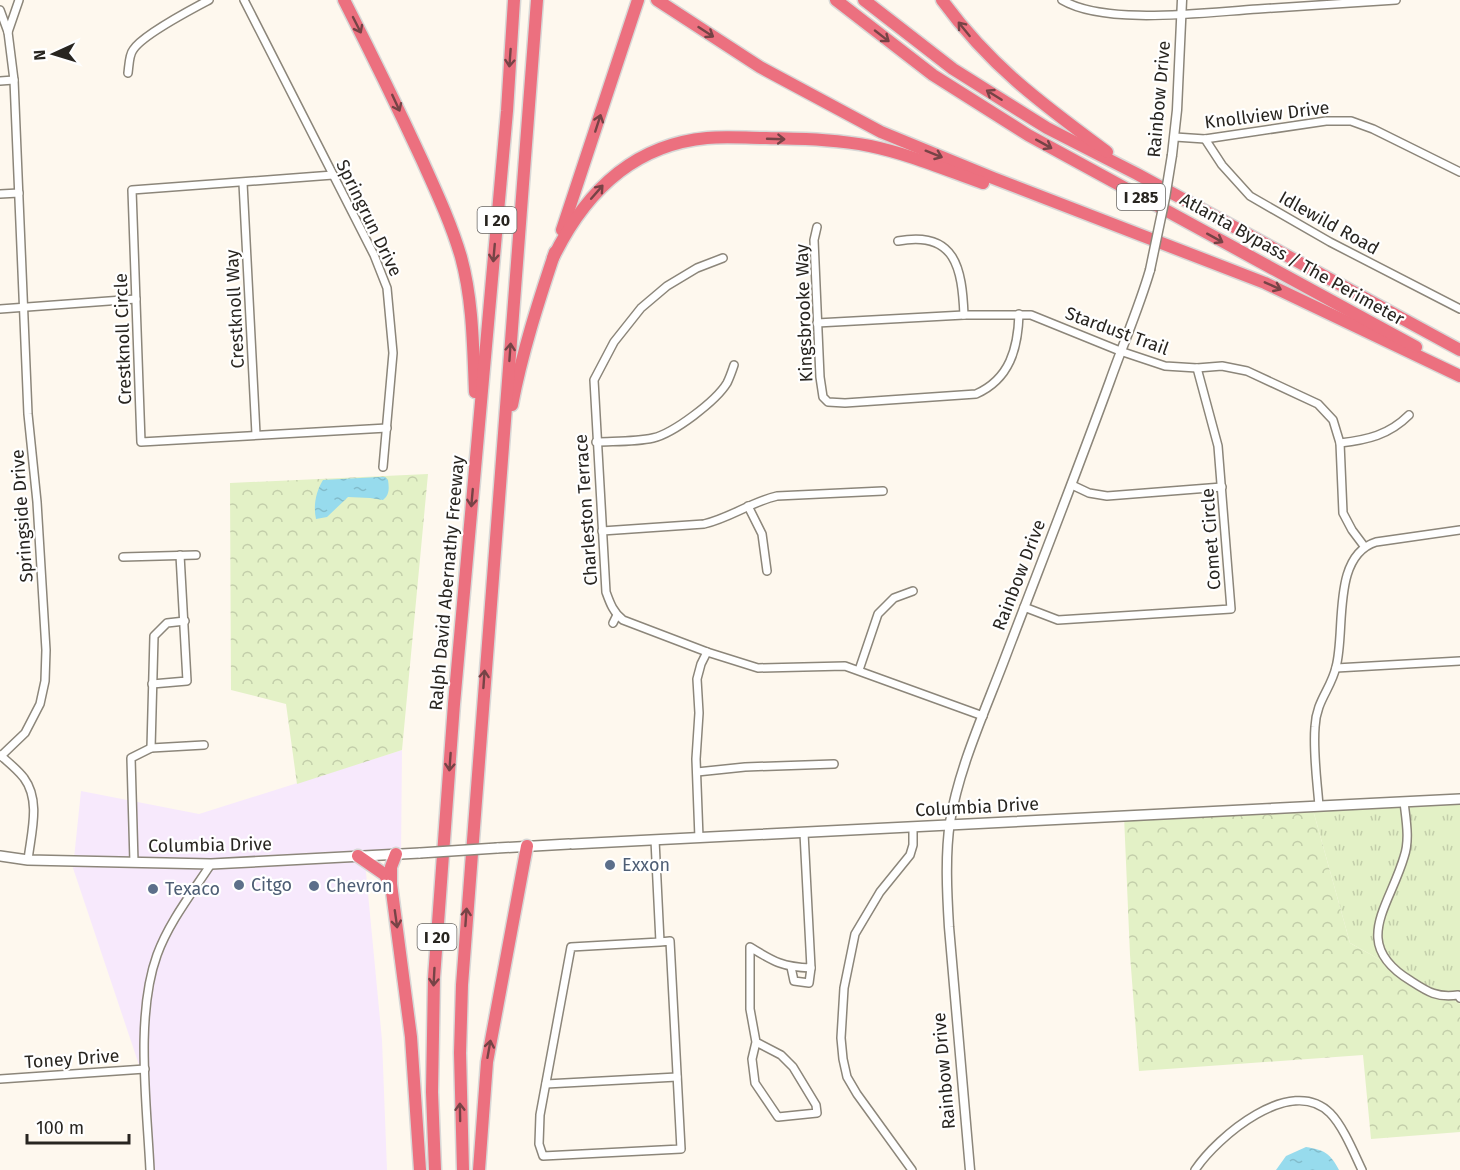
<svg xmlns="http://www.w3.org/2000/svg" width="1460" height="1170" font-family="'Fira Sans',sans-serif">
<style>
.commercial{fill:#f7e9fc}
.grass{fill:url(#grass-tufts)}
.forest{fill:url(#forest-crowns)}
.water{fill:url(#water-ripples)}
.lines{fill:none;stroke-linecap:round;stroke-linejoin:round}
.minor-casing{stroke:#8c867a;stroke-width:10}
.tertiary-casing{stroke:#8c867a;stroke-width:11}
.secondary-casing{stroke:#8c867a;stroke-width:12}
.motorway-casing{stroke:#d8d8d7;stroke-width:15}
.minor{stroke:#fff;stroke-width:7}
.tertiary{stroke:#fff;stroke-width:8}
.secondary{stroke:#fff;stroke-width:9}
.motorway{stroke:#ec707f;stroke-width:12}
.tertiary-bridge-casing{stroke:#8c867a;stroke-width:11;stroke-linecap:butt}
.secondary-bridge-casing{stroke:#8c867a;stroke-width:12;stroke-linecap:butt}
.tertiary-bridge{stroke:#fff;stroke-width:8}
.secondary-bridge{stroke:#fff;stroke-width:9}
.oneway{stroke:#764346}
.service-dot{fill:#5c6f8a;stroke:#fff;stroke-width:2}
.labels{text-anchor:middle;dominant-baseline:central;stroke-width:4.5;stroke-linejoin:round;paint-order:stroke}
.shield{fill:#fff;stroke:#686663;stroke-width:1.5}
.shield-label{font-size:16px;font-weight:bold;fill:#282520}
.street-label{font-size:18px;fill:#282520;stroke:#fff}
.service-label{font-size:18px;fill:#4e5e75;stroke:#fff;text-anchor:start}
</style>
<defs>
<pattern id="grass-tufts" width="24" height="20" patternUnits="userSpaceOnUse" patternTransform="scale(1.5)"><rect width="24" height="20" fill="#e3f1c6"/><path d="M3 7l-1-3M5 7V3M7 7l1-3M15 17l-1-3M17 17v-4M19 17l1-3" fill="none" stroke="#c3ceaa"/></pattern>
<pattern id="forest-crowns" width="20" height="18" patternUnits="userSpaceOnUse" patternTransform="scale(1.5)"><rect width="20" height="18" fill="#e3f1c6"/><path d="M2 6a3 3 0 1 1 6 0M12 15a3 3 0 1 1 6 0" fill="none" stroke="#c3ceaa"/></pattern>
<pattern id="water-ripples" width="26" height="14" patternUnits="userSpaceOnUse" patternTransform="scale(1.5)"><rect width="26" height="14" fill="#97dbed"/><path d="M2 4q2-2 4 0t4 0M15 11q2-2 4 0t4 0" fill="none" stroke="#82bccb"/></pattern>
</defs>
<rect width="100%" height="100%" fill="#fef8ee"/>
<polygon class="commercial" points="402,750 401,858 365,862 382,1040 387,1170 148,1170 141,1071 73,868 81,791 199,814"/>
<polygon class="grass" points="1460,798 1460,1004 1350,943 1313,810"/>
<g class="forest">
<polygon points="428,474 402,750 297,784 286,704 231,690 230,483"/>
<polygon points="1313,810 1350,943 1460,1004 1460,1132 1371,1139 1363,1055 1139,1071 1130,955 1124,816"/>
</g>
<g class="water">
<path d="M379,477H385L388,480C389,487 390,495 383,500L370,498L348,497L327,517L316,519C313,506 316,491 323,480Z"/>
<path d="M1306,1147C1324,1150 1330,1153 1339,1170H1276L1286,1156Z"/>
</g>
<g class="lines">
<defs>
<g id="minor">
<polyline points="244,0 374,255 387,288 393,353 383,467"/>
<path d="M1062,0C1106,26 1207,12 1258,9C1304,6 1350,3 1396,0"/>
<polyline points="0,10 8,32 14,80 28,414 37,502 46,650 45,681 40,704 25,733 1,756"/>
<polyline points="8,32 19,0"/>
<path d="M128,73C129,66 129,55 133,50C142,35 192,9 209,0"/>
<polyline points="0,81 14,80"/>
<polyline points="1175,137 1205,139 1326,121 1351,121 1373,129 1460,172"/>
<polyline points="1205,139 1222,165 1250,196 1330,242 1460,309"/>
<polyline points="333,175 132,190 141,442 387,428"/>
<polyline points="243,183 256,434"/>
<polyline points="0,194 19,193"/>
<path d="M817,227L814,240L820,377L823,397L828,402L845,403L976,394C1010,379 1018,348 1019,314"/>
<path d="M898,241C956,230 962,269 964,315"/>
<path d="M723,258L697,268L667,286L641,308L614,342L594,380L606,592C610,603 613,612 623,620L707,652L758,668L845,666L983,716"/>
<polyline points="0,309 136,299"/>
<polyline points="817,323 964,315 1031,315 1120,351 1165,366 1197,368 1222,366 1247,371 1318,404 1333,420 1340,443 1343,513 1352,530 1364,546"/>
<path d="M596,442C615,441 635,442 653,438C674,433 716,401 727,383C730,377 732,371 734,365"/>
<path d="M1340,443C1367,440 1389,435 1409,415"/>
<polyline points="1072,485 1089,493 1107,496 1222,487"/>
<polyline points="748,506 762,534 767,571"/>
<path d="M602,531L704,524C730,518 751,502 777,496L883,491"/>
<polyline points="123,557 196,555"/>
<polyline points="1024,607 1058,620 1231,609 1218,446 1197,368"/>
<polyline points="613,623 617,615"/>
<polyline points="1336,668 1460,661"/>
<polyline points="859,670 878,614 894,598 913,591"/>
<polyline points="152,684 187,681 180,555"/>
<polyline points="151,748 154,636 167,623 185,621"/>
<path d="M0,755C8,762 17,769 24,778C41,801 31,833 28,860"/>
<polyline points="697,772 745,767 834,764"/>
<path d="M1404,802C1406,820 1410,840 1404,857C1389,908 1350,944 1411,981C1428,992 1437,998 1458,995L1460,998"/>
<path d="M1319,806C1317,780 1313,753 1315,727C1316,701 1331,689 1336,667C1346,631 1331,556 1376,542L1460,530"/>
<polyline points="699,838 696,759 699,713 697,679 701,664 707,652"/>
<polyline points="655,840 660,942 571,947 540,1115 539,1144 543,1156 681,1149 670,941 660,942"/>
<polyline points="134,862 131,758 151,748 204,745"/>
<polyline points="791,967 794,981 809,983 811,968"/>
<path d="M756,1042L781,1055L793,1067L816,1105L817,1113L778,1117L755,1083L752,1059L756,1042L750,1009V947C774,962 783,967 811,968L804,833"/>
<polyline points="0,1079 145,1069"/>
<polyline points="546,1084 677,1077"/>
<path d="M150,1170C147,1105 135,1016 157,955C169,922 192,893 211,864"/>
<polyline points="912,1170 857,1094 847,1077 843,1059 841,1038 844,988 855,934 880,892 910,855 913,845 913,827"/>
<path d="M1195,1170C1217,1137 1291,1074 1330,1113C1343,1126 1354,1153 1362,1170"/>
</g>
<g id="tertiary">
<polyline points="1172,155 1177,110 1182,0"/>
<path d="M970,1170L949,927C947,894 945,855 950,822C959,767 985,711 1005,658C1040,566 1076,474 1110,381C1123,344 1139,308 1150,270"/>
</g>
<g id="secondary">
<polyline points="572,844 1460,799"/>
<polyline points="497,848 569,844"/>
<polyline points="0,856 28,860 211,864 420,853"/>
</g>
<g id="motorway">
<path d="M344,0C371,53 397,106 422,160C436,191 451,223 461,257C473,301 473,347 475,392"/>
<polyline points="657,0 760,67 881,132 993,178 1265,283 1460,376"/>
<polyline points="836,0 933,75 1028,135 1416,347"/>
<polyline points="864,0 953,69 1047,128 1137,174 1460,350"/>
<path d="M942,0C990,66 1042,104 1107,152"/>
<polyline points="562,230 638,0"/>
<path d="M553,258C584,194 632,145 707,138C726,136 746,138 766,138C801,139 836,139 870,146C909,154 946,170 983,183"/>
<path d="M512,405C522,353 538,303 555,252"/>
<polyline points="358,856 384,874 391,884 411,1037 420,1170"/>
<polyline points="391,884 391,867 396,854"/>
<polyline points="435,1170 432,1092 434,978 454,704 507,111 514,0"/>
<polyline points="463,1170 460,1053 462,985 537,0"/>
<polyline points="479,1170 487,1062 527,846"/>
</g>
</defs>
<use href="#minor" class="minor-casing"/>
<use href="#tertiary" class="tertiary-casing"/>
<use href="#secondary" class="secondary-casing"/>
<use href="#motorway" class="motorway-casing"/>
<use href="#minor" class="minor"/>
<use href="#tertiary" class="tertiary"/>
<use href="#secondary" class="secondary"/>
<use href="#motorway" class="motorway"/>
<defs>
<polyline id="tertiary-bridge" points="1150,270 1165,198 1172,155"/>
<polyline id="secondary-bridge" points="420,853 497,848"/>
</defs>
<use href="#tertiary-bridge" class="tertiary-bridge-casing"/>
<use href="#secondary-bridge" class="secondary-bridge-casing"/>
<use href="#tertiary-bridge" class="tertiary-bridge"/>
<use href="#secondary-bridge" class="secondary-bridge"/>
</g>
<defs><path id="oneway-shaft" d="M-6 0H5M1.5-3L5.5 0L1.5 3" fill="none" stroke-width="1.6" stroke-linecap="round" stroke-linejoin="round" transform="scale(1.5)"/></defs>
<g class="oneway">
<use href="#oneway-shaft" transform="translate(357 25) rotate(63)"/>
<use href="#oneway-shaft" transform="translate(964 29) rotate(-129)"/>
<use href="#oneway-shaft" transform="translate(706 32) rotate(33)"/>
<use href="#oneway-shaft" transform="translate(882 36) rotate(38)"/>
<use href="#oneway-shaft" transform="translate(510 58) rotate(94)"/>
<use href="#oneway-shaft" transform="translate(994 95) rotate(-148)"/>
<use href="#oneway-shaft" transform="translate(396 103) rotate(65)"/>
<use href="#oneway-shaft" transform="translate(598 123) rotate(-72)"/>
<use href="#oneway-shaft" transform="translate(776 139) rotate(2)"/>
<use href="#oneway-shaft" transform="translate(1044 144) rotate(29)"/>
<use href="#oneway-shaft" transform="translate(934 154) rotate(22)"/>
<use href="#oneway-shaft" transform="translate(597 192) rotate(-49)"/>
<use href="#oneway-shaft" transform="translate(1215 238) rotate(29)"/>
<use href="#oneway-shaft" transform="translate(494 253) rotate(95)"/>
<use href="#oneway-shaft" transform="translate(1273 286) rotate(24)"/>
<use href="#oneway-shaft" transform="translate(510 352) rotate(-86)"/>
<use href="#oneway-shaft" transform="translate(472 498) rotate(95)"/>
<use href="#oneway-shaft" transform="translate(484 679) rotate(-86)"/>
<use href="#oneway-shaft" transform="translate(450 762) rotate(94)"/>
<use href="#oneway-shaft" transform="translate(466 917) rotate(-86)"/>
<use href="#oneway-shaft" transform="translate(396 919) rotate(82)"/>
<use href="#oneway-shaft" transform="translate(434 977) rotate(93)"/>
<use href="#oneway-shaft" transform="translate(489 1049) rotate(-80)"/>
<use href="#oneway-shaft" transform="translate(460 1112) rotate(-91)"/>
</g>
<g class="service-dot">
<circle cx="610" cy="865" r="6"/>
<circle cx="239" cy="885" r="6"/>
<circle cx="314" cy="886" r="6"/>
<circle cx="153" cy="889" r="6"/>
</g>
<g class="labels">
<g class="shield">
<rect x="1117" y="184" width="48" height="26" rx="4.5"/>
<rect x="477.5" y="207" width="39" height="26" rx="4.5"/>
<rect x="417.5" y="924" width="39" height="26" rx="4.5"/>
</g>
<g class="shield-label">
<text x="1141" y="197">I 285</text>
<text x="497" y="220">I 20</text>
<text x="437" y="937">I 20</text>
</g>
<g class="street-label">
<text transform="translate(1159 99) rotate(-85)">Rainbow Drive</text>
<text transform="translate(1267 115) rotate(-7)">Knollview Drive</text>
<text transform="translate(369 218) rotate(64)">Springrun Drive</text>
<text transform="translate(1329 223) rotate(29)">Idlewild Road</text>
<text transform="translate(1292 259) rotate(29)">Atlanta Bypass / The Perimeter</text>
<text transform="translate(235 309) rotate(-93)">Crestknoll Way</text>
<text transform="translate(804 313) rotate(-92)">Kingsbrooke Way</text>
<text transform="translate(1117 331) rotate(20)">Stardust Trail</text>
<text transform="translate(123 339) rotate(-92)">Crestknoll Circle</text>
<text transform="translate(586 510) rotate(-94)">Charleston Terrace</text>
<text transform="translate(22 516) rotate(-94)">Springside Drive</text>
<text transform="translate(1211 539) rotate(-94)">Comet Circle</text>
<text transform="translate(1019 575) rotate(-69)">Rainbow Drive</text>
<text transform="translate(447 583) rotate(-85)">Ralph David Abernathy Freeway</text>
<text transform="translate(977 807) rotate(-3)">Columbia Drive</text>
<text transform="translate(210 845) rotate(-1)">Columbia Drive</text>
<text transform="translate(72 1059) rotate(-4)">Toney Drive</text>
<text transform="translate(944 1071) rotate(-95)">Rainbow Drive</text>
</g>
<g class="service-label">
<text x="622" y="865">Exxon</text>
<text x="251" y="885">Citgo</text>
<text x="326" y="886">Chevron</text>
<text x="165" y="889">Texaco</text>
</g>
</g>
<g transform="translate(54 54) rotate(266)" stroke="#ffffff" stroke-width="4.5" paint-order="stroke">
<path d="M0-4.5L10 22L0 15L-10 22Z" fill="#282520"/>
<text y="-9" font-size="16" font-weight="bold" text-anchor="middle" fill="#282520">N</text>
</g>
<path d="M27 1134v9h102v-9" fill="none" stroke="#282520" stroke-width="3"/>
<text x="36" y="1134" font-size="18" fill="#282520" stroke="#ffffff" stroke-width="4.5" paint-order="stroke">100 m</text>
</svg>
